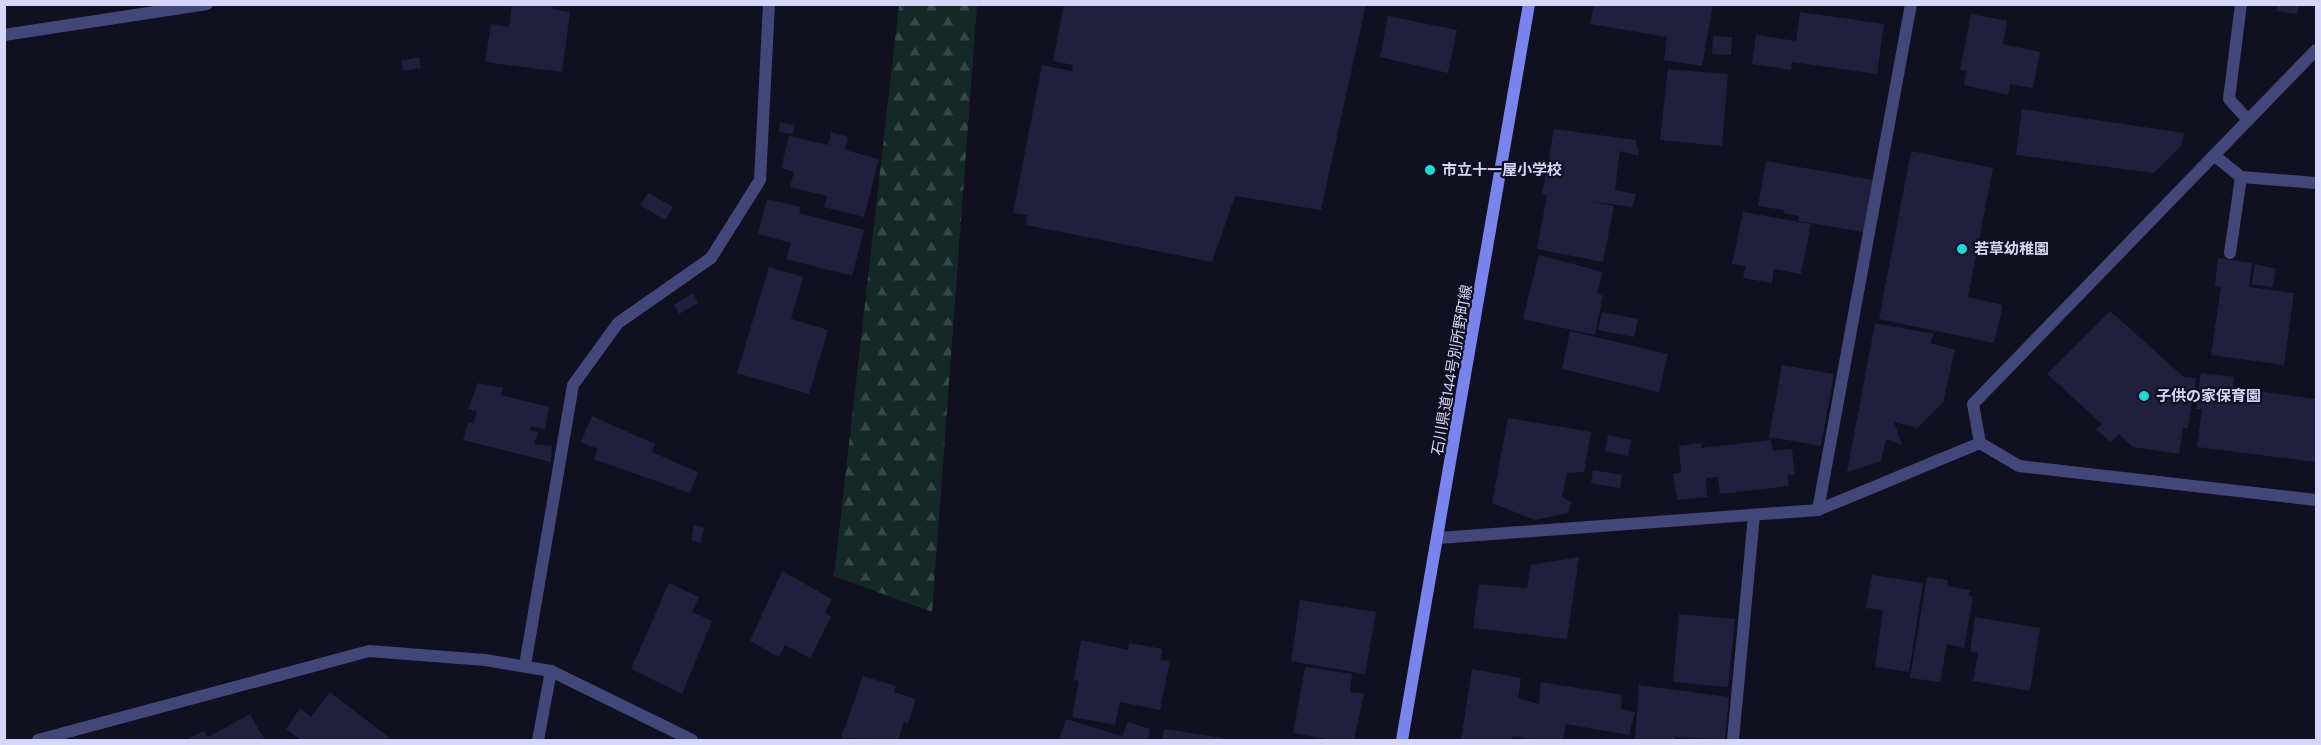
<svg xmlns="http://www.w3.org/2000/svg" width="2321" height="745" font-family="'DM Sans','Noto Sans JP',sans-serif">
<style>
.forest{fill:url(#forest-firs)}
.building{fill:#211f3e}
.lines{fill:none;stroke-linecap:round;stroke-linejoin:round}
.service{stroke:#424779;stroke-width:12}
.minor{stroke:#424779;stroke-width:12}
.secondary{stroke:#7985ec;stroke-width:12}
.poi-dot{fill:#1fdbd6;stroke:#111020;stroke-width:2}
.labels{text-anchor:middle;dominant-baseline:central;stroke-width:4.5;stroke-linejoin:round;paint-order:stroke}
.poi-label{font-size:15px;font-weight:bold;fill:#d5d6f9;stroke:#111020;text-anchor:start}
.street-label{font-size:15px;fill:#d5d6f9;stroke:#111020}
</style>
<defs>
<pattern id="forest-firs" width="22" height="20" patternUnits="userSpaceOnUse" patternTransform="scale(1.5)"><rect width="22" height="20" fill="#142926"/><path d="M5 1l3.5 6h-7zM16 11l3.5 6h-7z" fill="#354746"/></pattern>
</defs>
<rect width="100%" height="100%" fill="#111020"/>
<polygon class="forest" points="899,5 977,5 932,612 834,576"/>
<g class="building">
<polygon points="512,4 553,4 552,9 570,12 562,72 485,62 491,24 509,27"/>
<polygon points="1064,4 1366,4 1321,210 1235,196 1212,262 1026,225 1027,215 1013,213 1042,65 1072,71 1073,65 1053,61"/>
<polygon points="1594,4 1713,5 1702,66 1664,60 1667,37 1590,24"/>
<polygon points="2278,4 2299,4 2297,14 2276,11"/>
<polygon points="1800,12 1884,24 1877,74 1792,62 1791,70 1752,64 1756,35 1796,41"/>
<polygon points="1971,14 2007,21 2003,44 2040,52 2033,88 2010,84 2008,95 1964,85 1966,71 1960,70"/>
<polygon points="1388,16 1457,30 1448,73 1380,57"/>
<polygon points="1713,36 1732,37 1731,55 1712,54"/>
<polygon points="419,57 421,68 404,71 401,61"/>
<polygon points="1668,69 1728,74 1722,146 1660,140"/>
<polygon points="2022,109 2184,133 2182,145 2154,173 2016,155"/>
<polygon points="780,123 794,125 793,134 779,132"/>
<polygon points="1554,129 1636,140 1639,156 1620,151 1615,190 1636,194 1633,207 1588,201 1614,206 1603,262 1537,249 1547,195 1542,194"/>
<polygon points="831,132 848,137 845,150 879,159 864,217 824,207 827,196 790,187 794,172 781,168 789,136 828,145"/>
<polygon points="1911,151 1993,168 1968,297 2003,305 1994,343 1879,319"/>
<polygon points="1766,161 1873,180 1863,232 1798,221 1799,216 1783,213 1784,210 1758,206"/>
<polygon points="648,193 673,207 665,220 640,205"/>
<polygon points="767,199 801,207 799,213 864,230 852,276 786,259 791,243 758,234"/>
<polygon points="1743,212 1811,224 1801,274 1774,269 1772,283 1743,278 1746,266 1732,264"/>
<polygon points="1539,255 1603,272 1597,293 1603,296 1595,335 1523,319"/>
<polygon points="2218,258 2252,263 2249,287 2294,293 2284,365 2211,355 2221,287 2215,286"/>
<polygon points="2255,264 2276,269 2273,287 2252,284"/>
<polygon points="769,267 803,277 791,319 828,330 809,394 737,373"/>
<polygon points="693,293 698,303 679,314 674,305"/>
<polygon points="2110,311 2184,377 2196,378 2188,428 2183,428 2179,454 2133,447 2119,434 2110,442 2096,429 2102,424 2047,374"/>
<polygon points="1602,312 1638,319 1634,337 1598,330"/>
<polygon points="1875,323 1934,334 1930,343 1955,350 1943,402 1917,428 1894,422 1902,445 1886,439 1881,461 1847,472"/>
<polygon points="1570,331 1668,354 1659,392 1562,369"/>
<polygon points="1782,365 1834,374 1821,446 1769,437"/>
<polygon points="2201,373 2234,377 2233,388 2316,399 2316,462 2197,447 2202,409 2196,409"/>
<polygon points="478,383 503,388 501,395 549,407 545,429 532,426 530,431 538,432 534,444 552,446 551,462 463,440 468,422 474,424 477,411 468,409"/>
<polygon points="592,416 655,444 652,452 698,472 690,493 593,459 598,449 581,442"/>
<polygon points="1508,418 1591,432 1584,472 1567,473 1562,497 1572,502 1568,513 1535,520 1492,503"/>
<polygon points="1608,435 1631,440 1628,456 1605,451"/>
<polygon points="1771,440 1773,451 1792,449 1795,474 1787,475 1789,486 1720,494 1718,477 1706,478 1707,497 1677,500 1673,474 1681,472 1679,446 1701,443 1701,448"/>
<polygon points="1593,470 1622,475 1620,488 1591,483"/>
<polygon points="694,525 704,527 701,543 691,540"/>
<polygon points="1579,557 1567,639 1473,628 1479,584 1527,588 1531,565"/>
<polygon points="782,571 832,599 825,612 831,617 810,658 785,645 779,657 750,641"/>
<polygon points="1872,575 1923,583 1909,672 1875,667 1883,610 1866,608"/>
<polygon points="1927,577 1948,580 1947,586 1970,590 1969,596 1973,597 1964,648 1947,644 1940,682 1910,678"/>
<polygon points="669,583 699,597 692,612 712,621 682,694 631,669"/>
<polygon points="1300,600 1376,612 1365,674 1291,661"/>
<polygon points="1679,614 1735,619 1728,687 1673,682"/>
<polygon points="1975,617 2040,628 2030,691 1973,681 1978,653 1970,651"/>
<polygon points="1081,640 1128,650 1129,643 1163,649 1160,660 1170,661 1160,710 1120,702 1115,725 1072,717 1079,681 1074,680"/>
<polygon points="1305,667 1352,674 1350,692 1364,693 1354,740 1332,740 1293,733"/>
<polygon points="1472,669 1521,678 1518,698 1539,704 1541,682 1622,695 1621,709 1635,712 1629,735 1566,724 1563,740 1537,740 1513,736 1511,740 1461,740"/>
<polygon points="863,676 896,686 894,692 916,699 908,724 904,722 898,740 841,738"/>
<polygon points="1639,685 1729,697 1725,740 1675,737 1674,740 1635,740"/>
<polygon points="330,692 392,740 301,740 286,729 300,708 311,717"/>
<polygon points="250,714 265,740 186,740 204,731 208,737"/>
<polygon points="1066,719 1122,736 1128,722 1150,729 1147,740 1059,740"/>
<polygon points="1164,729 1229,739 1229,740 1162,740"/>
</g>
<g class="lines">
<g class="service">
<polyline points="2241,4 2229,99 2248,120"/>
<polyline points="2215,156 2241,177 2230,253"/>
<polyline points="2241,177 2316,183"/>
<polyline points="1818,510 1911,4"/>
<polyline points="1733,740 1754,515"/>
</g>
<g class="minor">
<polyline points="4,35 207,4"/>
<polyline points="2316,50 1973,404 1980,443 2019,466 2316,500"/>
<polyline points="1439,538 1818,510 1980,443"/>
<polyline points="525,665 573,385 618,323 711,258 760,180 769,4"/>
<polyline points="38,740 369,651 485,660 551,671 692,740"/>
<polyline points="538,740 551,671"/>
</g>
<polyline class="secondary" points="1402,740 1529,4"/>
</g>
<g class="poi-dot">
<circle cx="1430" cy="170" r="6"/>
<circle cx="1962" cy="249" r="6"/>
<circle cx="2144" cy="396" r="6"/>
</g>
<g class="labels">
<g class="poi-label">
<text x="1442" y="170">市立十一屋小学校</text>
<text x="1974" y="249">若草幼稚園</text>
<text x="2156" y="396">子供の家保育園</text>
</g>
<g class="street-label">
<text transform="translate(1452 370) rotate(-80)">石川県道144号別所野町線</text>
</g>
</g>
<rect width="2321" height="745" fill="none" stroke="#d5d6f9" stroke-width="12"/>
</svg>
